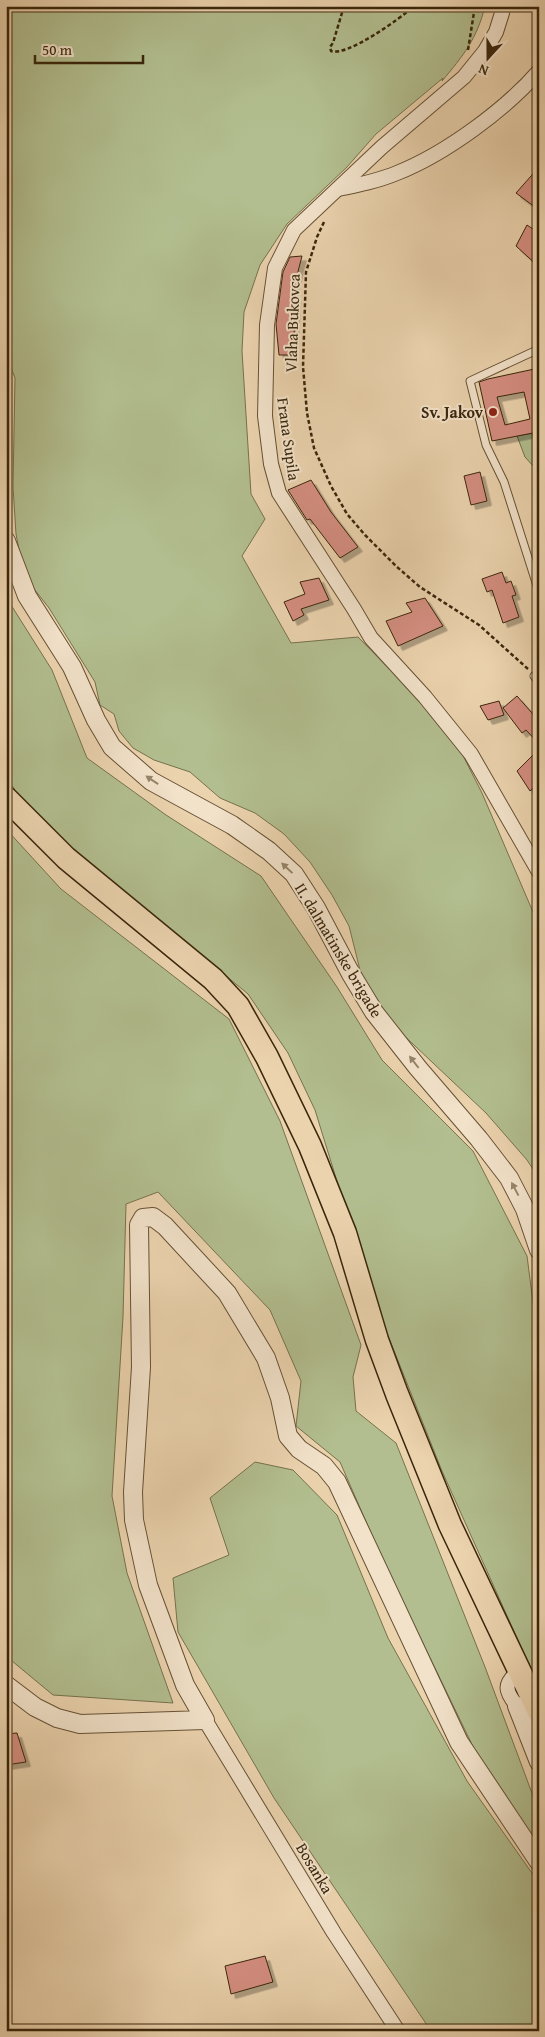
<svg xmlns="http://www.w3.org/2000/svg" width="545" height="2037" font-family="'Gentium Book Plus',serif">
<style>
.green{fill:#b2be8f;stroke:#76724d}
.building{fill:#d58e81;stroke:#3a260b;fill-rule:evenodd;filter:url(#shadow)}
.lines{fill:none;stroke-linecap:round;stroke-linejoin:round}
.service-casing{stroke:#665134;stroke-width:9}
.minor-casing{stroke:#665134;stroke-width:16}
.tertiary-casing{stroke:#665134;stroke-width:20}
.primary-casing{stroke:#3a260b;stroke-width:25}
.path{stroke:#3a260b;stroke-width:2.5;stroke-dasharray:4 2.5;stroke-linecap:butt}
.service{stroke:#f2e2ca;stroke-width:7}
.minor{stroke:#f2e2ca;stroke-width:14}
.tertiary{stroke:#f2e2ca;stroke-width:18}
.primary{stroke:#ebd3ae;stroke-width:22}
.oneway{fill:#96846a}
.poi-dot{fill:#8f2418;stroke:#f2e2ca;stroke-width:2}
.labels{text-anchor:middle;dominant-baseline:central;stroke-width:4;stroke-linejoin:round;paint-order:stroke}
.street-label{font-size:16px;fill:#3a260b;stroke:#f2e2ca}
.poi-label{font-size:16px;font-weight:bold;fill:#3a260b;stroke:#f2e2ca;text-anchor:end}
</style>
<defs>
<filter id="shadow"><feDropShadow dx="4.5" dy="4.5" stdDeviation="0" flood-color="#0004"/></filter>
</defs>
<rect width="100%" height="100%" fill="#ebd3ae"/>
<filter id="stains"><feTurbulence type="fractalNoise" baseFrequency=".004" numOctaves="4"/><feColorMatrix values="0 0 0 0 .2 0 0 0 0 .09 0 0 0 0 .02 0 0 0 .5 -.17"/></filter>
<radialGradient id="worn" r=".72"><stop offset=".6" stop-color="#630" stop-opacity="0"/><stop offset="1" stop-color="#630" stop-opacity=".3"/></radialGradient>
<g class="green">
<path d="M6,6H485C477,39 463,56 442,81L443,78L376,134L347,167L287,224L260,265L244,312L242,351L251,494L265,519L242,556L291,643L358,637L415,695L454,738L482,793L539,926V1178L527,1160L486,1113L379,1012L360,970L349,926L332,895L310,862L284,834L255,813L220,798L190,772L154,760L133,748L119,731L114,714L100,705L95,682L49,608L31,585L21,560L16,534L13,487L15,378L6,354Z"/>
<polygon points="539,432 539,464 534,467 525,457 517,436"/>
<polygon points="6,597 52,670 87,758 166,815 261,876 337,987 382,1060 473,1151 527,1256 537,1333 539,1335 539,1687 442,1471 373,1298 315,1110 288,1053 248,994 84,859 23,804 6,775"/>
<polygon points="6,829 61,889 229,1019 280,1121 361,1345 353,1377 356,1411 396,1443 485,1667 539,1812 539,1847 479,1759 385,1565 340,1462 296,1426 301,1381 270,1310 158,1192 126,1204 123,1317 112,1496 127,1573 173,1703 53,1695 6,1656"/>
<polygon points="255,1462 293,1470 337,1515 388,1638 467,1781 539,1883 539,2031 431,2031 274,1798 178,1632 173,1578 229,1555 210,1498"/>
</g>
<g class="building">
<polygon points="539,167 539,210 516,193"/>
<polygon points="527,225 539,233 539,267 516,246"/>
<polygon points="302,256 292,295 296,296 293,355 279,355 276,324 283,272 290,257"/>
<path d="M539,368V436H533V433L492,441L479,382L488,379ZM524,392L530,419L505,425L497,397Z"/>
<polygon points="480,472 487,501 471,505 464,476"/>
<polygon points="311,480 331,512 358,547 340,558 310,519 307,520 288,490"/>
<polygon points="502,572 506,583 511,581 516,595 512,596 519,617 503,623 492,590 487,592 482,579"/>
<polygon points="319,578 329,600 301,609 304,615 293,621 284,602 305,594 300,582"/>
<polygon points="425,598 443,626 398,646 386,621 412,612 406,603"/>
<polygon points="517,696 539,721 539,744 526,730 522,733 503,708"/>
<polygon points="499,701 504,715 488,720 480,706"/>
<polygon points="533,755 539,762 539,782 530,791 517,771"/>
<polygon points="17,1733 26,1762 6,1765 6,1734"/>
<polygon points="265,1956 273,1982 231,1994 225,1966"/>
</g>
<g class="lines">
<defs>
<g id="service">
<polyline points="539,349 470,381 486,445 504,482 539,592"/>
<polyline points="534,676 539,682"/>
</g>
<g id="minor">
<polyline points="503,6 502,13 496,32 485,51 464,77 382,147 294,230 275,268 267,325 265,416 271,464 279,493 354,609 371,638 425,697 471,754 539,872"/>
<path d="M338,189C358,185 378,181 397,173C445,154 505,110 539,71"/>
<path d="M517,1706C505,1691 503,1684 519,1671"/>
<polyline points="205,1720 334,1933 398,2031"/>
</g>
<g id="tertiary">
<polyline points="6,541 27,596 72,667 96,720 112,747 151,781 232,825 269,851 294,874 316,908 351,974 374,1012 418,1068 479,1139 509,1178 525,1209 539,1250"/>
<polyline points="6,1685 35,1707 57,1718 80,1724 205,1720 185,1685 148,1585 134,1520 133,1492 141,1367 139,1225 143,1218 153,1217 165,1226 227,1293 266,1358 280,1398 288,1436 299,1449 324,1466 337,1482 459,1742 539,1862"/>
<polyline points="517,1706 539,1762"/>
</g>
<polyline id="primary" points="6,798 66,858 213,979 238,1006 267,1057 310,1146 345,1233 377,1340 397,1394 450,1525 539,1712"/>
</defs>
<use href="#service" class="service-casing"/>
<use href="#minor" class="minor-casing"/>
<use href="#tertiary" class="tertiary-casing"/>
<use href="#primary" class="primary-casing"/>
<g class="path">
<path d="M344,6L333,43L330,47L331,51C347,57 401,18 414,6"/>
<polyline points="468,50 475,6"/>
<polyline points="324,222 317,237 306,272 303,367 307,413 314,448 331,486 347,514 365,535 397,567 420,587 479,625 528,669"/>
</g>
<use href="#service" class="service"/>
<use href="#minor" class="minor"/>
<use href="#tertiary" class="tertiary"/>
<use href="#primary" class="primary"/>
</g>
<defs><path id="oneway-solid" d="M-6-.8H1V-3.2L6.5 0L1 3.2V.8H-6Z" transform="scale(1.25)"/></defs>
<g class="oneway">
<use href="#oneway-solid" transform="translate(152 780) rotate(-146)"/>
<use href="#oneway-solid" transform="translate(287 868) rotate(-137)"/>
<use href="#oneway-solid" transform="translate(414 1062) rotate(-128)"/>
<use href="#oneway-solid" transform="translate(515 1189) rotate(-118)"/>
</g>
<circle class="poi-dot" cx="493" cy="412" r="5"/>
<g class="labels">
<g class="street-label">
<text transform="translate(292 323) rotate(-88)">Vlaha Bukovca</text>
<text transform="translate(289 439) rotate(82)">Frana Supila</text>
<text transform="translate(339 950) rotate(59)">II. dalmatinske brigade</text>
<text transform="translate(315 1868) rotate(59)">Bosanka</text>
</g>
<g class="poi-label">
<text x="483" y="412">Sv. Jakov</text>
</g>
</g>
<rect width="545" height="2037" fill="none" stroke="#ebd3ae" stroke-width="25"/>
<rect x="8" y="8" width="530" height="2022" fill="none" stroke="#3a260b" stroke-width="2.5"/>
<rect x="12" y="12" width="520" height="2012" fill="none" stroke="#3a260b"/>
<g transform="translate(488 58) rotate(201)" stroke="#f2e2ca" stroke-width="4" paint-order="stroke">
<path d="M0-4L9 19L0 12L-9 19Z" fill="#3a260b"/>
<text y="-8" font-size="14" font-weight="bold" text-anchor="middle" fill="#3a260b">N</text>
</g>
<path d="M35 55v8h108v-8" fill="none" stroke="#3a260b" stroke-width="2.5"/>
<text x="42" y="55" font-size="15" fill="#3a260b" stroke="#f2e2ca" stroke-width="4" paint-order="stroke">50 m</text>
<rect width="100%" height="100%" filter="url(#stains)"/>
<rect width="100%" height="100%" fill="url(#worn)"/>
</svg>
